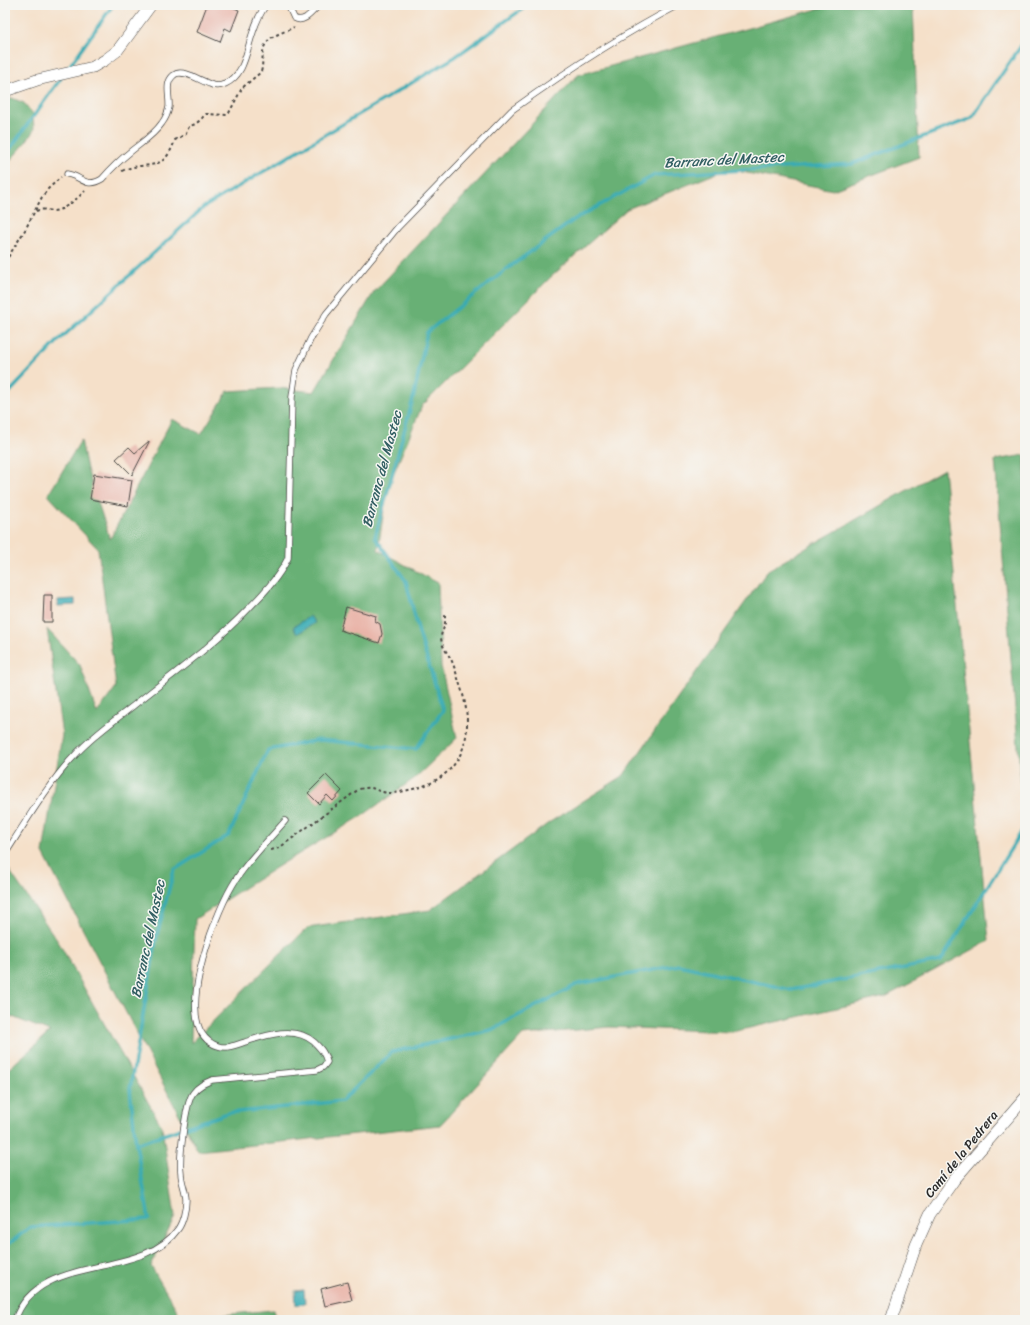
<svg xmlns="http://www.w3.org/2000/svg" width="1030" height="1325" font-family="Sriracha,sans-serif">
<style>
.forest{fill:#68b075;stroke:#4a6e50}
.water{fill:#39abb4;stroke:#326b70}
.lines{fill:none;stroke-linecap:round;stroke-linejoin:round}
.stream{stroke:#39abb4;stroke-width:3.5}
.building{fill:#e9b3a7}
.lane-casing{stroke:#494643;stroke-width:7}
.street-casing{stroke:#494643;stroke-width:12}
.path{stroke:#494643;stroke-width:2;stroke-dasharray:3 3;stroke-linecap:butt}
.lane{stroke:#fff;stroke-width:5.5}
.street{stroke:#fff;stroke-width:11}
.labels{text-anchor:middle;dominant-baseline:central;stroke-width:3;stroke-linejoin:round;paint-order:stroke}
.street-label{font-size:13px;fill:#2b2b2b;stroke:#f6f6f2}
.water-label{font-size:14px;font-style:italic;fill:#315e62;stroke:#f6f6f2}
</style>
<rect width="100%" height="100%" fill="#f6f6f2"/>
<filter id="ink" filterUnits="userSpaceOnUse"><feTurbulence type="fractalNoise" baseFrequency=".025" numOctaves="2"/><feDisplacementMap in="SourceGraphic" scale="8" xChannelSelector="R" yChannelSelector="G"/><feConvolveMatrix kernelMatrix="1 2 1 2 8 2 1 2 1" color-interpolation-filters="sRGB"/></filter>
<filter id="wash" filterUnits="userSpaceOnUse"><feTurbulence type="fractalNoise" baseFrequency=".012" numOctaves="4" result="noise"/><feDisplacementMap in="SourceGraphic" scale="16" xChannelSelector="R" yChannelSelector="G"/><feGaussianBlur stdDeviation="0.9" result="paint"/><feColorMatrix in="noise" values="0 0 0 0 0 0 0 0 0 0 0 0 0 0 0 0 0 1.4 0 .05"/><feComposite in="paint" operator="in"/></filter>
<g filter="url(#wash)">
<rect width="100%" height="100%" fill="#f5e0c9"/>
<g class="forest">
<polygon points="832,5 913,5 919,157 833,190 727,169 627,209 551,277 422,406 387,489 378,550 438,583 441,666 457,738 415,778 362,816 282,864 195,919 191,1043 307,928 430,910 550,822 623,776 768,570 944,469 989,941 885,997 732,1032 609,1027 523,1035 440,1125 198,1151 43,853 62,735 47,629 80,665 97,713 116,687 98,549 48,495 81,440 87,469 110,539 172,419 201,434 228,391 279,388 314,392 374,292 578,75"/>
<polygon points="12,98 24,103 33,114 34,130 23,146 5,166 5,101"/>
<polygon points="1025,455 1025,833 995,460"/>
<polygon points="7,867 59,943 162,1127 175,1216 151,1266 182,1319 273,1310 276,1320 5,1320 5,1072 50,1032 5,1014 5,873"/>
</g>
<g class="water">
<polygon points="75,599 75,605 58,606 58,600"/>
<polygon points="310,616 315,623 297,634 293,627"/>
<polygon points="304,1290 305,1304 296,1305 295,1291"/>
</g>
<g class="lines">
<g class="stream">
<polyline points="66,71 113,5"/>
<polyline points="5,156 61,78"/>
<polyline points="5,397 57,342 204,207 455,57 528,5"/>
<polyline points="136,1144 130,1089 157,935 174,870 229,835 268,750 319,740 416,749 443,710 419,633 406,581 375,537 414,395 427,332 507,269 575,219 655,175 852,164 972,118 1025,40"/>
<polyline points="5,1247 30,1227 149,1219 136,1144 228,1113 342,1101 392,1052 491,1030 578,984 679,965 791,990 941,961 1025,826"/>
</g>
</g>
<g id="blocks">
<g class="building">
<polygon points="207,5 233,5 232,7 239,10 231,31 225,28 220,42 197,32"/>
<polygon points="149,441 149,442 132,475 116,459 129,447 135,453"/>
<polygon points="94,474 132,480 128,506 90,499"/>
<polygon points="44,595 52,595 52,622 43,622"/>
<polygon points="346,607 376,616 375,621 380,624 382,634 379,643 340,630"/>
<polygon points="326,775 342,791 333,801 327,795 319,804 308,793"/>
<polygon points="347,1282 352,1300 325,1306 321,1289"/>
</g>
</g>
</g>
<g filter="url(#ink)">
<use href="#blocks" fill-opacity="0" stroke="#494643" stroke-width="1"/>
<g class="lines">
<defs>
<g id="lane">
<path d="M288,5L294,18C304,24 312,12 319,5"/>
<path d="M67,174C82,176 85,189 102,179C110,170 120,160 130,152C141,143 154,135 162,123C165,119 168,112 169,107C170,96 164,83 174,75C182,68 201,81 210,84C215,87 220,86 225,84C245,75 246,51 253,32C256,23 260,13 266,5"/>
<path d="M5,854C27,820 49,782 77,753C94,735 114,721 133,706C173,674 214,645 249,608C264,593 279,577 288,558L292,397L296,370L311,338L326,314L398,227L512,110C565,72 621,35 679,5"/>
<path d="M15,1320C38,1251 142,1281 178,1229C183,1222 186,1209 186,1200C186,1191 181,1182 181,1173C179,1159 185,1104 193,1093C198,1086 205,1083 212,1080L317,1070L323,1067L327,1062C325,1053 320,1048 314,1042C295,1025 266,1035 245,1042C236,1045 227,1049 218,1046C168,1030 215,915 232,886C245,863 268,841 285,821"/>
</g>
<g id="street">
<polyline points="5,91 37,80 93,67 105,60 117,51 151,5"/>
<polyline points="891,1320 916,1245 930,1214 954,1180 1025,1098"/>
</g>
</defs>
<use href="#lane" class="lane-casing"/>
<use href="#street" class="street-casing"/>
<g class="path">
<path d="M122,171C146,159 163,176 175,140L186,134C189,122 192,128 199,121C202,119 203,116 206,114L227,115L229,113L242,88L261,72C263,65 262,59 263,52C265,35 282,34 294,27"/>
<path d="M36,211C43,208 45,210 52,211C62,212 78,198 85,191"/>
<polyline points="5,262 25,230 42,197 48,189 61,177"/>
<path d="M271,850L279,848L359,789C375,786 370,789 383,792C392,795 404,791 413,789C464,777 476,734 461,688C458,679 455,668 451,659C448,654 444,649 442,643C439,633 444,631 445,623C445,620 445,616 445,613"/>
</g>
<use href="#lane" class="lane"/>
<use href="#street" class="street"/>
</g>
</g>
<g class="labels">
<g class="street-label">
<text transform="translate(961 1154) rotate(-51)">Camí de la Pedrera</text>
</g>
<g class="water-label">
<text transform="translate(724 160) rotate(-3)">Barranc del Mastec</text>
<text transform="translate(382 469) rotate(-75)">Barranc del Mastec</text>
<text transform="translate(148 939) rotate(-78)">Barranc del Mastec</text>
</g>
</g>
<rect width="1030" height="1325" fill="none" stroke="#f6f6f2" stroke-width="20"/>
</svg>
